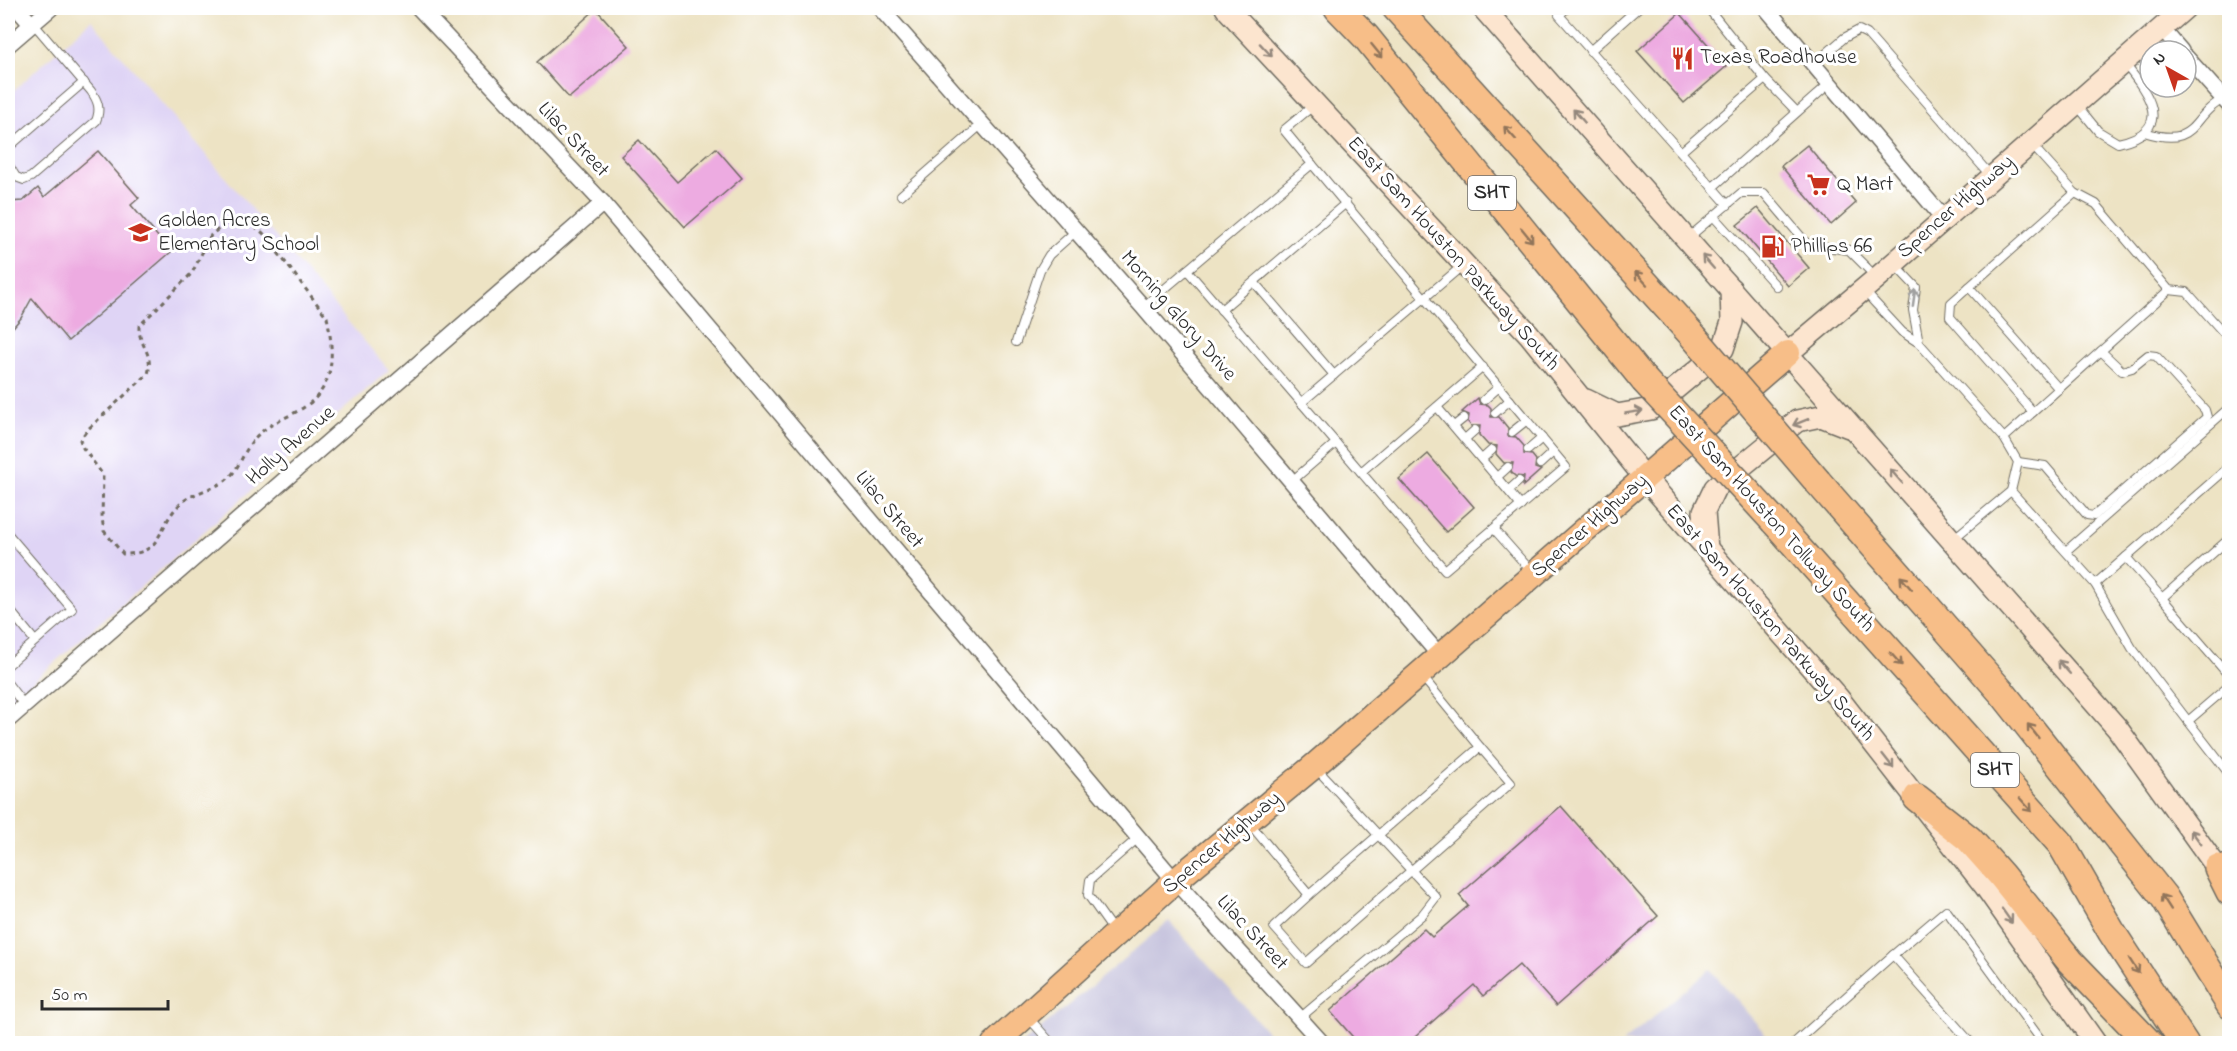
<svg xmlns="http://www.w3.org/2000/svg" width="2237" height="1051" font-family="'Indie Flower',sans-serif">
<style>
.built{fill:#dfd4f5}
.industrial{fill:#c3c0db}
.building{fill:#edabe1}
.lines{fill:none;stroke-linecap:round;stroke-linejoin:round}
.lane-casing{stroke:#6f6b61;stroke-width:10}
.street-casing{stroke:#6f6b61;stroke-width:18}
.secondary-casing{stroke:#6f6b61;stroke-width:24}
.primary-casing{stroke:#6f6b61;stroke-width:27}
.highway-casing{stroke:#6f6b61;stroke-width:30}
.path{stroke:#6f6b61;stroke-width:3;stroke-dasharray:4.5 4.5;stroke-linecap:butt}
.lane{stroke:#fff;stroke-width:8}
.street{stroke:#fff;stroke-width:15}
.secondary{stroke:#fce5cf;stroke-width:21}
.primary{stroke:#f7be88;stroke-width:24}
.highway{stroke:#f7be88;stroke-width:27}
.highway-bridge-casing{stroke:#6f6b61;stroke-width:30;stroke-linecap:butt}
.highway-bridge{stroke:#f7be88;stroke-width:27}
.oneway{stroke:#94887d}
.oneway2{stroke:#91745a}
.oneway3{stroke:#a0a0a0}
.labels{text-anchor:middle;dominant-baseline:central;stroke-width:6;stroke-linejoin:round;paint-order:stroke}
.shield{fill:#fff;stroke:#6b6b6b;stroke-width:1.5}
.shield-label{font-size:20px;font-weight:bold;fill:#2b2b2b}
.poi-label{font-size:21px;fill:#2b2b2b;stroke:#fff;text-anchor:start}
.street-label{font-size:21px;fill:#2b2b2b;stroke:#fff}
</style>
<rect width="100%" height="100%" fill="#fff"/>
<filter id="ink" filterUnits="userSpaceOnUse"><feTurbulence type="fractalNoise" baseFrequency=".0167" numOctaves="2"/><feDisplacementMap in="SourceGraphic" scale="12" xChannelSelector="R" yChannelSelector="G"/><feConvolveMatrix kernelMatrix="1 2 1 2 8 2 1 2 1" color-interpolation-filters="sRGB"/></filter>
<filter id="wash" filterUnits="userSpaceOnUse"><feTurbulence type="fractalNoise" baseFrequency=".008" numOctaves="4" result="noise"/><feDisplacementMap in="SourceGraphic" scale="24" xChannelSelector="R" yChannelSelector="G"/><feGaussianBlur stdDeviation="1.35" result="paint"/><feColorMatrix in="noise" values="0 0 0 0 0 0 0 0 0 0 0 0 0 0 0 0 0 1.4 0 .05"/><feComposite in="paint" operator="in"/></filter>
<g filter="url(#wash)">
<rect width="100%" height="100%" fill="#ede3c4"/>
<polygon class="built" points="91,20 389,370 8,703 8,96"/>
<g class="industrial">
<polygon points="1169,921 1277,1043 1022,1044"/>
<polygon points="1710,969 1773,1043 1622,1043"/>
</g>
<g id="blocks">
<g class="building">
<polygon points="596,9 629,46 569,98 537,62"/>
<polygon points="1680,13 1727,66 1684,103 1637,51"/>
<polygon points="639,140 677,182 716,148 742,178 685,227 621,156"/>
<polygon points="1807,145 1856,203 1831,225 1781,166"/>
<polygon points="98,151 139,198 131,205 171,252 68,341 32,298 21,318 8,333 8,202 23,201 38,188 44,197"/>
<polygon points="1758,208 1809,268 1788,286 1737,225"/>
<polygon points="1478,398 1480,404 1488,405 1491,408 1491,417 1499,417 1508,428 1508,436 1516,437 1524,446 1524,454 1532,455 1536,460 1535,468 1541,470 1523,486 1524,477 1515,476 1511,472 1513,463 1504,463 1496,454 1497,446 1488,445 1479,435 1480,426 1471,426 1468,422 1469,415 1462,412"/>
<polygon points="1428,454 1474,507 1446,532 1399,479"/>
<polygon points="1561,806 1658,916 1556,1006 1519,965 1483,996 1474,985 1407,1044 1359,1044 1330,1011 1424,929 1432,937 1468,906 1459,895"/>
</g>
</g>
</g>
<g filter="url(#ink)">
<use href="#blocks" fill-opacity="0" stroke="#6f6b61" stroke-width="1.5"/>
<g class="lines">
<defs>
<g id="lane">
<polyline points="1567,8 1559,15 1728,205"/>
<polyline points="1590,51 1638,8"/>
<polyline points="1814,64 1844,38 1859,30 1867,34 1990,175"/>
<polyline points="1765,79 1797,112"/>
<path d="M2076,104L2098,131L2118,143C2176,130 2149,94 2124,63"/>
<path d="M2144,132C2201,150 2189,114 2226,98"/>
<polyline points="2031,144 2075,193 2096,204 2169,290 2187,292 2230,340"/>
<polyline points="1682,151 1765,79 1708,8"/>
<polyline points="8,152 10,146 84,82"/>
<path d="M8,164L16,177L24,180L31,177L96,121C101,109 98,101 91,91L33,23"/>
<polyline points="1312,164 1566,467 1445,570 1336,443"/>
<polyline points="1713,187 1830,83"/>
<polyline points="901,195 982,124"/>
<polyline points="1714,217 1777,287"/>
<polyline points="1688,238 1741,193 1764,193 1808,245 1849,250 1876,277"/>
<polyline points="1896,266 1916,287 1913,310 1919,343"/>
<polyline points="1187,270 1312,164 1284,130 1314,105"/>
<polyline points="1254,282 1334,375"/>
<polyline points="1969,287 2059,389"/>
<polyline points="1865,292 1902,332 1919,343 2004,438 2018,462 2011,491 1952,540"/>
<polyline points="1143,307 1187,270 1336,443 1292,481"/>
<polyline points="1221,310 1346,203"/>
<polyline points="1016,342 1040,270 1049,255 1076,231"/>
<polyline points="1484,400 1499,387"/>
<polyline points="1301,403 1462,266"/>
<polyline points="1437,407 1521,506"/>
<polyline points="2033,412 1950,317 1951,303 2075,193"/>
<polyline points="1495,413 1510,400"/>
<polyline points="1454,426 1464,418"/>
<polyline points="1512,432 1527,420"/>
<polyline points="2004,438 2169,290"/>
<polyline points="1465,439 1475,430"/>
<polyline points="1528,450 1542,438"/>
<polyline points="1482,459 1492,450"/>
<polyline points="2018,462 2045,466 2087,515 2094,516 2207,417 2205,410 2156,356 2148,355 2132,368 2122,371 2101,351"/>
<polyline points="1540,464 1553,452"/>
<polyline points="1361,472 1483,367"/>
<polyline points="1497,477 1508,467"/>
<polyline points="1509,490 1519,481"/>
<polyline points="2011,491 2095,584 2132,648 2188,721"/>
<polyline points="1494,529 1533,573"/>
<polyline points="8,534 72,609 8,665"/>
<polyline points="2230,538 2162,598 2230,677"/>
<polyline points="2066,551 2230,407"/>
<polyline points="2095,584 2126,557"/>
<polyline points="2162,598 2126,557 2230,466"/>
<polyline points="8,608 35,641"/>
<polyline points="8,684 24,705"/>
<polyline points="2230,685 2188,721 2230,775"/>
<polyline points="1250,824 1309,895 1480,747 1421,675"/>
<polyline points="1309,895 1274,927 1306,963 1511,783 1480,747"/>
<polyline points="1115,933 1088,895 1090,880 1138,838"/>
<polyline points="1027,1016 1052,1044"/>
<polyline points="1301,1017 1422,915 1436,897 1315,767"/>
<polyline points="1793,1044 1893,955"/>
<polyline points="1972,1044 1893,955 1946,910 2044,1044"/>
</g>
<g id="street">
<polyline points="17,8 31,24"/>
<polyline points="419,8 603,203 1175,881 1323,1044"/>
<polyline points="880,8 1143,307 1440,656"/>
<polyline points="1766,8 1943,218"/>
<polyline points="2161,28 2181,51"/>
<polyline points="8,45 51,8"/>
<polyline points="2186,57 2230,106"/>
<polyline points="8,720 603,203"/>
</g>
<g id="secondary">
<polyline points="1226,8 1529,334 1645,478 1839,699 1985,886 2096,1044"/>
<polyline points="1483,8 2117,728 2226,880"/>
<polyline points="1788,353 1877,278 2185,8"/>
<polyline points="1586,400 1617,415 1651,409 1723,349 1732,322 1731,289"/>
<polyline points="1707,549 1704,511 1715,488 1797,421 1821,416 1849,427"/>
</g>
<polyline id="primary" points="994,1044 1175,881 1314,766 1788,353"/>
<g id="highway">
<polyline points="1338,8 1366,37 1644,380"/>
<polyline points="1396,8 1694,337"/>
<polyline points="1818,482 2004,695 2164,897 2230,1005"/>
<polyline points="1774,521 2061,844 2111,931 2185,1044"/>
<polyline points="1917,798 1969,839 2001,875 2070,961 2150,1044"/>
<polyline points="2218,868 2230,892"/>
</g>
</defs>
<use href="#lane" class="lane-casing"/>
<use href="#street" class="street-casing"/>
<use href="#secondary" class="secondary-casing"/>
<use href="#primary" class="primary-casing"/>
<use href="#highway" class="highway-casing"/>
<path class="path" d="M237,220L254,226L263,233L327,317C331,337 335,365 325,384C312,412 281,415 260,433C244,446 241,469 225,481C211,490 193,492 180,504C156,527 164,555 123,554L104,531L102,518L103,475L83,448L80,440L87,430L148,374C154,352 138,345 139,326L192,273L211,235L226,223Z"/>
<use href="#lane" class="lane"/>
<use href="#street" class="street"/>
<use href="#secondary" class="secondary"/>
<use href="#primary" class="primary"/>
<use href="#highway" class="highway"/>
<defs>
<g id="highway-bridge">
<polyline points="1694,337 1818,482"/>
<polyline points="1644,380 1774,521"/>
</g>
</defs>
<use href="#highway-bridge" class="highway-bridge-casing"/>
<use href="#highway-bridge" class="highway-bridge"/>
</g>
<defs><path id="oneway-shaft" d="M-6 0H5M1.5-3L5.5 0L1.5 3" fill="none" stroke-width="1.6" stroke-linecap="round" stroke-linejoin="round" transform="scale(1.5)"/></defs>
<g class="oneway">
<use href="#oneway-shaft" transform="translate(1266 50) rotate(47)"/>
<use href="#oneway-shaft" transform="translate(1579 116) rotate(-131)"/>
<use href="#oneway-shaft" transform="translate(1708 262) rotate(-131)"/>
<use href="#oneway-shaft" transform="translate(1634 412) rotate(-9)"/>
<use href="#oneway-shaft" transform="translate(1801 422) rotate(158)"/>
<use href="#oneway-shaft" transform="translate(1896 476) rotate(-131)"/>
<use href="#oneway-shaft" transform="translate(2064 667) rotate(-131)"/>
<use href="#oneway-shaft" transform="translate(1888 761) rotate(52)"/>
<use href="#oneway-shaft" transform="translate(2196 837) rotate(-126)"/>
<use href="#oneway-shaft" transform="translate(2007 916) rotate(55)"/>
</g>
<g class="oneway2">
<use href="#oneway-shaft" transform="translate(1377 51) rotate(51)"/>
<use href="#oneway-shaft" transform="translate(1510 133) rotate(-132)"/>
<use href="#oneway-shaft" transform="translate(1527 235) rotate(51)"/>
<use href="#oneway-shaft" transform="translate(1641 278) rotate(-132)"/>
<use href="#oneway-shaft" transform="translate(1906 583) rotate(-131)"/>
<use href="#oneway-shaft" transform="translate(1896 659) rotate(48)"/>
<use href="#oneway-shaft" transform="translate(2033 731) rotate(-128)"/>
<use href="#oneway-shaft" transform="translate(2026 805) rotate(48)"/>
<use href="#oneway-shaft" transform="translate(2166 902) rotate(-123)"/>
<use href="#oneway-shaft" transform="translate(2134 966) rotate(57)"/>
</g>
<use class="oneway3" href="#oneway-shaft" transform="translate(1914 298) rotate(-82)"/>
</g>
<defs>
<symbol id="restaurant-bare" viewBox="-9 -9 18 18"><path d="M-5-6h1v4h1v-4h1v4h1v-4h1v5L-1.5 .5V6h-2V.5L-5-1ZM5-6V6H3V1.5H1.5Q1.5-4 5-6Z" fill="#c8321e" stroke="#fff" stroke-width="2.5" paint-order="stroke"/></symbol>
<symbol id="supermarket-bare" viewBox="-9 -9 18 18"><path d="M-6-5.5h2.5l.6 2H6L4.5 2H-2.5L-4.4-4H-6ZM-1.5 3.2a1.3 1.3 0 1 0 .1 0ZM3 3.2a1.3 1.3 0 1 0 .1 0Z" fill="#c8321e" stroke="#fff" stroke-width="2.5" paint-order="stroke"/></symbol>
<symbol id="school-bare" viewBox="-9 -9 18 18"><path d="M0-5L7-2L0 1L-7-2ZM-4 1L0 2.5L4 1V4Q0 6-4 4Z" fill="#c8321e" stroke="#fff" stroke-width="2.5" paint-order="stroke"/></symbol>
<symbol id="fuel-bare" viewBox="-9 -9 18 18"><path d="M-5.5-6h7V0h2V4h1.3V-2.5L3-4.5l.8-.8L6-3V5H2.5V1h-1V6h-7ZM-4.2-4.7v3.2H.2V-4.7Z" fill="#c8321e" stroke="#fff" stroke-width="2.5" paint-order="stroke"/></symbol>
</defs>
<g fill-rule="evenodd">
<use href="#restaurant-bare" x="1666" y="42" width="33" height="33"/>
<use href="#supermarket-bare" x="1802" y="168" width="33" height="33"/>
<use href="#school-bare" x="124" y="216" width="33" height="33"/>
<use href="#fuel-bare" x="1756" y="230" width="33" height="33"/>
</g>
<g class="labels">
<g class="shield">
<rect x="1468" y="176" width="48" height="34" rx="4.5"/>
<rect x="1971" y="753" width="48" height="34" rx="4.5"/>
</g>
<g class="shield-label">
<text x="1492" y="193">SHT</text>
<text x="1995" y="770">SHT</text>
</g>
<g class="poi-label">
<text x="1700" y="58">Texas Roadhouse</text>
<text x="1837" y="185">Q Mart</text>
<text x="158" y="221">Golden Acres<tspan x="158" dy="24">Elementary School</tspan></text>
<text x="1791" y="247">Phillips 66</text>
</g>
<g class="street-label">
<text transform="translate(573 140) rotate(47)">Lilac Street</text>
<text transform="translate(1956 207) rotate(-41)">Spencer Highway</text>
<text transform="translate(1453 254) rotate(48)">East Sam Houston Parkway South</text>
<text transform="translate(1178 316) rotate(49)">Morning Glory Drive</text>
<text transform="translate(291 446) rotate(-41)">Holly Avenue</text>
<text transform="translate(889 510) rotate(50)">Lilac Street</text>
<text transform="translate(1771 519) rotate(48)">East Sam Houston Tollway South</text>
<text transform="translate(1590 526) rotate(-41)">Spencer Highway</text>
<text transform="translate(1770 623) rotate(49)">East Sam Houston Parkway South</text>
<text transform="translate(1222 843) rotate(-40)">Spencer Highway</text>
<text transform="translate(1252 933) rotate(47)">Lilac Street</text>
</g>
</g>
<rect width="2237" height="1051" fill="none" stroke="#fff" stroke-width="30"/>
<g transform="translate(2168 69) rotate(320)"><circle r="28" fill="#ffffff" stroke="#aaaaaa" stroke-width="1.5"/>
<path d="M0-4.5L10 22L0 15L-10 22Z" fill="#c8321e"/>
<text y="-9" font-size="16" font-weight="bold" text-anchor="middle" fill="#2b2b2b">N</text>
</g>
<path d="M42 1000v9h126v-9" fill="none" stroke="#2b2b2b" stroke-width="3"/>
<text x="51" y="1000" font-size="18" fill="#2b2b2b" stroke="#ffffff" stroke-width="4.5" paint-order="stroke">50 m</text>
</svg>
